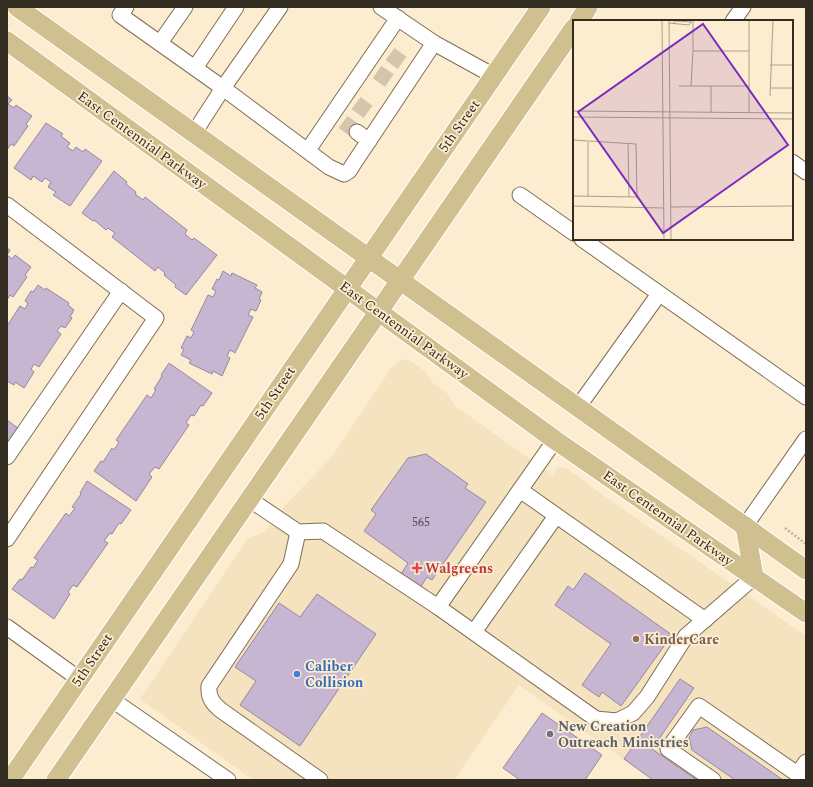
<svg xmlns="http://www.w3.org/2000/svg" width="813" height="787" font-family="Spectral,serif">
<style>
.built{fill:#f5e2be}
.building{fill:#c6b6d1;stroke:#9787a1}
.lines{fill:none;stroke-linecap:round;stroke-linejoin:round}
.minor-tunnel{stroke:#d4c6ad;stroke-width:15;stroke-dasharray:15 8;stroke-linecap:butt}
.minor-casing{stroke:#7e7056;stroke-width:17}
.major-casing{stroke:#fff;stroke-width:21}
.path{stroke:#beb19a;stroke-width:2.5;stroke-dasharray:2 2;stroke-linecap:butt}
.minor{stroke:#fff;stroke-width:15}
.major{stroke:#d0c08f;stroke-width:19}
.health-dot{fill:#e0444e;stroke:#fdedd0;stroke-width:1.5}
.education-dot{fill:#8d6e63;stroke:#fdedd0;stroke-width:1.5}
.shop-dot{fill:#3f7fe0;stroke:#fdedd0;stroke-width:1.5}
.worship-dot{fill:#6b7280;stroke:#fdedd0;stroke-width:1.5}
.labels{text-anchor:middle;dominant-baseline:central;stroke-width:3.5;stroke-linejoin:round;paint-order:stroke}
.number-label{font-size:12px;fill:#574e4d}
.street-label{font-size:14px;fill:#322c21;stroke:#fdedd0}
.health-label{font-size:14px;font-weight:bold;fill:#be3a42;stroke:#fdedd0;text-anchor:start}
.education-label{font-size:14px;font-weight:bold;fill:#785e54;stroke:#fdedd0;text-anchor:start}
.shop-label{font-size:14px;font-weight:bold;fill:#366cbe;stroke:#fdedd0;text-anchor:start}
.worship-label{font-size:14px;font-weight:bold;fill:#5b616d;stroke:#fdedd0;text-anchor:start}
.inset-road{fill:none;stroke:#aca08a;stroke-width:1}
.view{fill:#7b2cbf;fill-opacity:0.15;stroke:#7b2cbf;stroke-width:2}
.inset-edge{fill:none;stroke:#322c21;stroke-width:2}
</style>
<rect width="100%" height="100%" fill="#fdedd0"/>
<polygon class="built" points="407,359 425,371 433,383 446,392 455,406 553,475 558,467 568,469 593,488 806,636 806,780 653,780 519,685 454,780 253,780 140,699 248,538 266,531 284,506 331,458 392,367 397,362"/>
<g class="building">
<polygon points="7,96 12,100 8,104 14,108 16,105 32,116 26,124 28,126 14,146 11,144 7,150"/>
<polygon points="46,123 63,134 61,136 70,143 67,147 73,151 76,147 83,152 85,149 102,161 70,206 53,195 56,192 48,187 51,182 45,178 42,182 33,176 31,180 14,168"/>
<polygon points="114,171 127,182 126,184 136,192 135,194 143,200 145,197 187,230 185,234 192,240 194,238 217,255 186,295 175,287 176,285 164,275 165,273 158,267 155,271 112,237 115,233 108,228 106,230 94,220 93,221 82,213"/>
<polygon points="7,248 10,250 7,255 12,259 15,255 31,267 25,275 27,277 13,297 10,295 7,300"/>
<polygon points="223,271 231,276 232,273 257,285 255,288 262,292 259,299 261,300 256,311 251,309 248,315 253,317 235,353 230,350 227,356 230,358 222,376 213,371 212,374 189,363 191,360 181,355 184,349 181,348 187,336 191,338 194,332 191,330 208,295 213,297 216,291 212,289 217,279 219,280"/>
<polygon points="38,285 45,290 46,288 69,303 68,305 74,310 70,317 72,318 65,328 61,326 57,331 61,334 39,367 34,364 31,369 34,372 24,388 15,382 14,385 7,381 7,326 20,306 25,309 28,303 25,301 31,291 33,292"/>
<polygon points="169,363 212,393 203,406 201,405 194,416 191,415 186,423 189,425 159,469 155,467 149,474 152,477 136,501 94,471 101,461 103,462 112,448 114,450 119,442 116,440 147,395 151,398 156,390 154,389 162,376 161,375"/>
<polygon points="7,420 19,429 7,446"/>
<polygon points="426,454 468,484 465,488 486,502 432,580 427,577 420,588 401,574 408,563 364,531 376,514 371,510 408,458"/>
<polygon points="87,481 131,510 121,524 119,523 112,534 110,533 104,541 108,543 77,587 73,585 68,592 70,594 54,619 12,589 20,579 22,580 31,567 33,568 38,560 34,558 66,513 69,516 75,508 72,507 81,494 80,493"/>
<polygon points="585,573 672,635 621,706 602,692 599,697 582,685 611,644 555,605 568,586 573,590"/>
<polygon points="317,594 376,634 300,746 240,705 256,681 235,667 279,603 300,617"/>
<polygon points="680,679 694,688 652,749 697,780 653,780 624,759"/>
<polygon points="542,713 602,755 585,780 520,780 503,768"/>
<polygon points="707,727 783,780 735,780 692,750 689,738 693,730"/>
</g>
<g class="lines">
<g class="minor-tunnel">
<polyline points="390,54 405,65"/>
<polyline points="377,72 393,83"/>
<polyline points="356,103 371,114"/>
<polyline points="343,122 357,132"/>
</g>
<defs>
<g id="minor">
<polyline points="126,7 120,15 223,88 329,167 344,174 349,171 356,160 434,43"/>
<polyline points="381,7 434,43 494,76"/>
<polyline points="733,21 743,7"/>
<polyline points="160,43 185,7"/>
<polyline points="195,68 236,7"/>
<polyline points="357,132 369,141"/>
<polyline points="194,133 223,88 280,7"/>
<polyline points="308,150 398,18"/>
<polyline points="792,162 806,172"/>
<polyline points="520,195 574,233"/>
<polyline points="7,205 156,318 7,539"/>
<polyline points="582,239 806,397"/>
<polyline points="578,407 659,294"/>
<polyline points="7,457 121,291"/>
<polyline points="520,490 705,620"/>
<polyline points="249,499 298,532 323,531 438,607 596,719 617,721 633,713 647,697 686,636 754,577"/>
<polyline points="745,526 806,439"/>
<path d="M298,532L291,564L209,686C208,698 213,704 222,711L320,780"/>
<polyline points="438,607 555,440"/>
<polyline points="7,627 79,679"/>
<polyline points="474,632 556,516"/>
<polyline points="111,699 228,780"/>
<polyline points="798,774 806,762"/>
<polyline points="713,780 668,749 699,706 806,780"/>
</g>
<g id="major">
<polyline points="17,7 806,570"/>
<polyline points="579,21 588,7"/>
<polyline points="7,41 555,440 806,613"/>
<polyline points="745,526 754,577"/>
<polyline points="10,780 541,7"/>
<polyline points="56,780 574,28"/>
</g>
</defs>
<use href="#minor" class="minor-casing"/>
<use href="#major" class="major-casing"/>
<polyline class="path" points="785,528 806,544"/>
<use href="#minor" class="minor"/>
<use href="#major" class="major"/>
</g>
<path class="health-dot" d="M415 562h4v4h4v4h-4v4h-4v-4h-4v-4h4z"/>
<circle class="education-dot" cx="636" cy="639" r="4"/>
<circle class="shop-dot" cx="297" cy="674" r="4"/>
<circle class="worship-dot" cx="550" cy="734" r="4"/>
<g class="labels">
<g class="number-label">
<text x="421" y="522">565</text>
</g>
<g class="street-label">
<text transform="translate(459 126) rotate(-55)">5th Street</text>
<text transform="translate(142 140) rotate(36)">East Centennial Parkway</text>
<text transform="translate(404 330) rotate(36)">East Centennial Parkway</text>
<text transform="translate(275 393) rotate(-56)">5th Street</text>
<text transform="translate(668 518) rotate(35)">East Centennial Parkway</text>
<text transform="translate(92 660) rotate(-56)">5th Street</text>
</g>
<g class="health-label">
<text x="425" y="568">Walgreens</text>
</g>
<g class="education-label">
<text x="644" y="639">KinderCare</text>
</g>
<g class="shop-label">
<text x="305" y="666">Caliber<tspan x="305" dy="16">Collision</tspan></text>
</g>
<g class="worship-label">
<text x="558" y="726">New Creation<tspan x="558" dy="16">Outreach Ministries</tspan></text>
</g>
</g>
<g transform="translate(573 20)">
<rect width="220" height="220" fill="#fdedd0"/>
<path class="inset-road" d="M89,0L91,220M96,0L98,220M120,0V31H176M176,0V92M96,3L116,5L118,2M100,3L103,1L119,2M197,45H220M106,66H176M118,66L120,31M197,68H220M197,76L200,0M0,91L220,93M138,92V66M0,97L220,99M0,111V97M0,120L63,124L64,177L0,176M55,123L56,177M15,176V122M0,186L90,188M98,187L220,186"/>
<path class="view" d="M130,4L215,125L90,213L5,92Z"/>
<rect width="220" height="220" class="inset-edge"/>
</g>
<rect width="813" height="787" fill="none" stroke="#322c21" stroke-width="16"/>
</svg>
